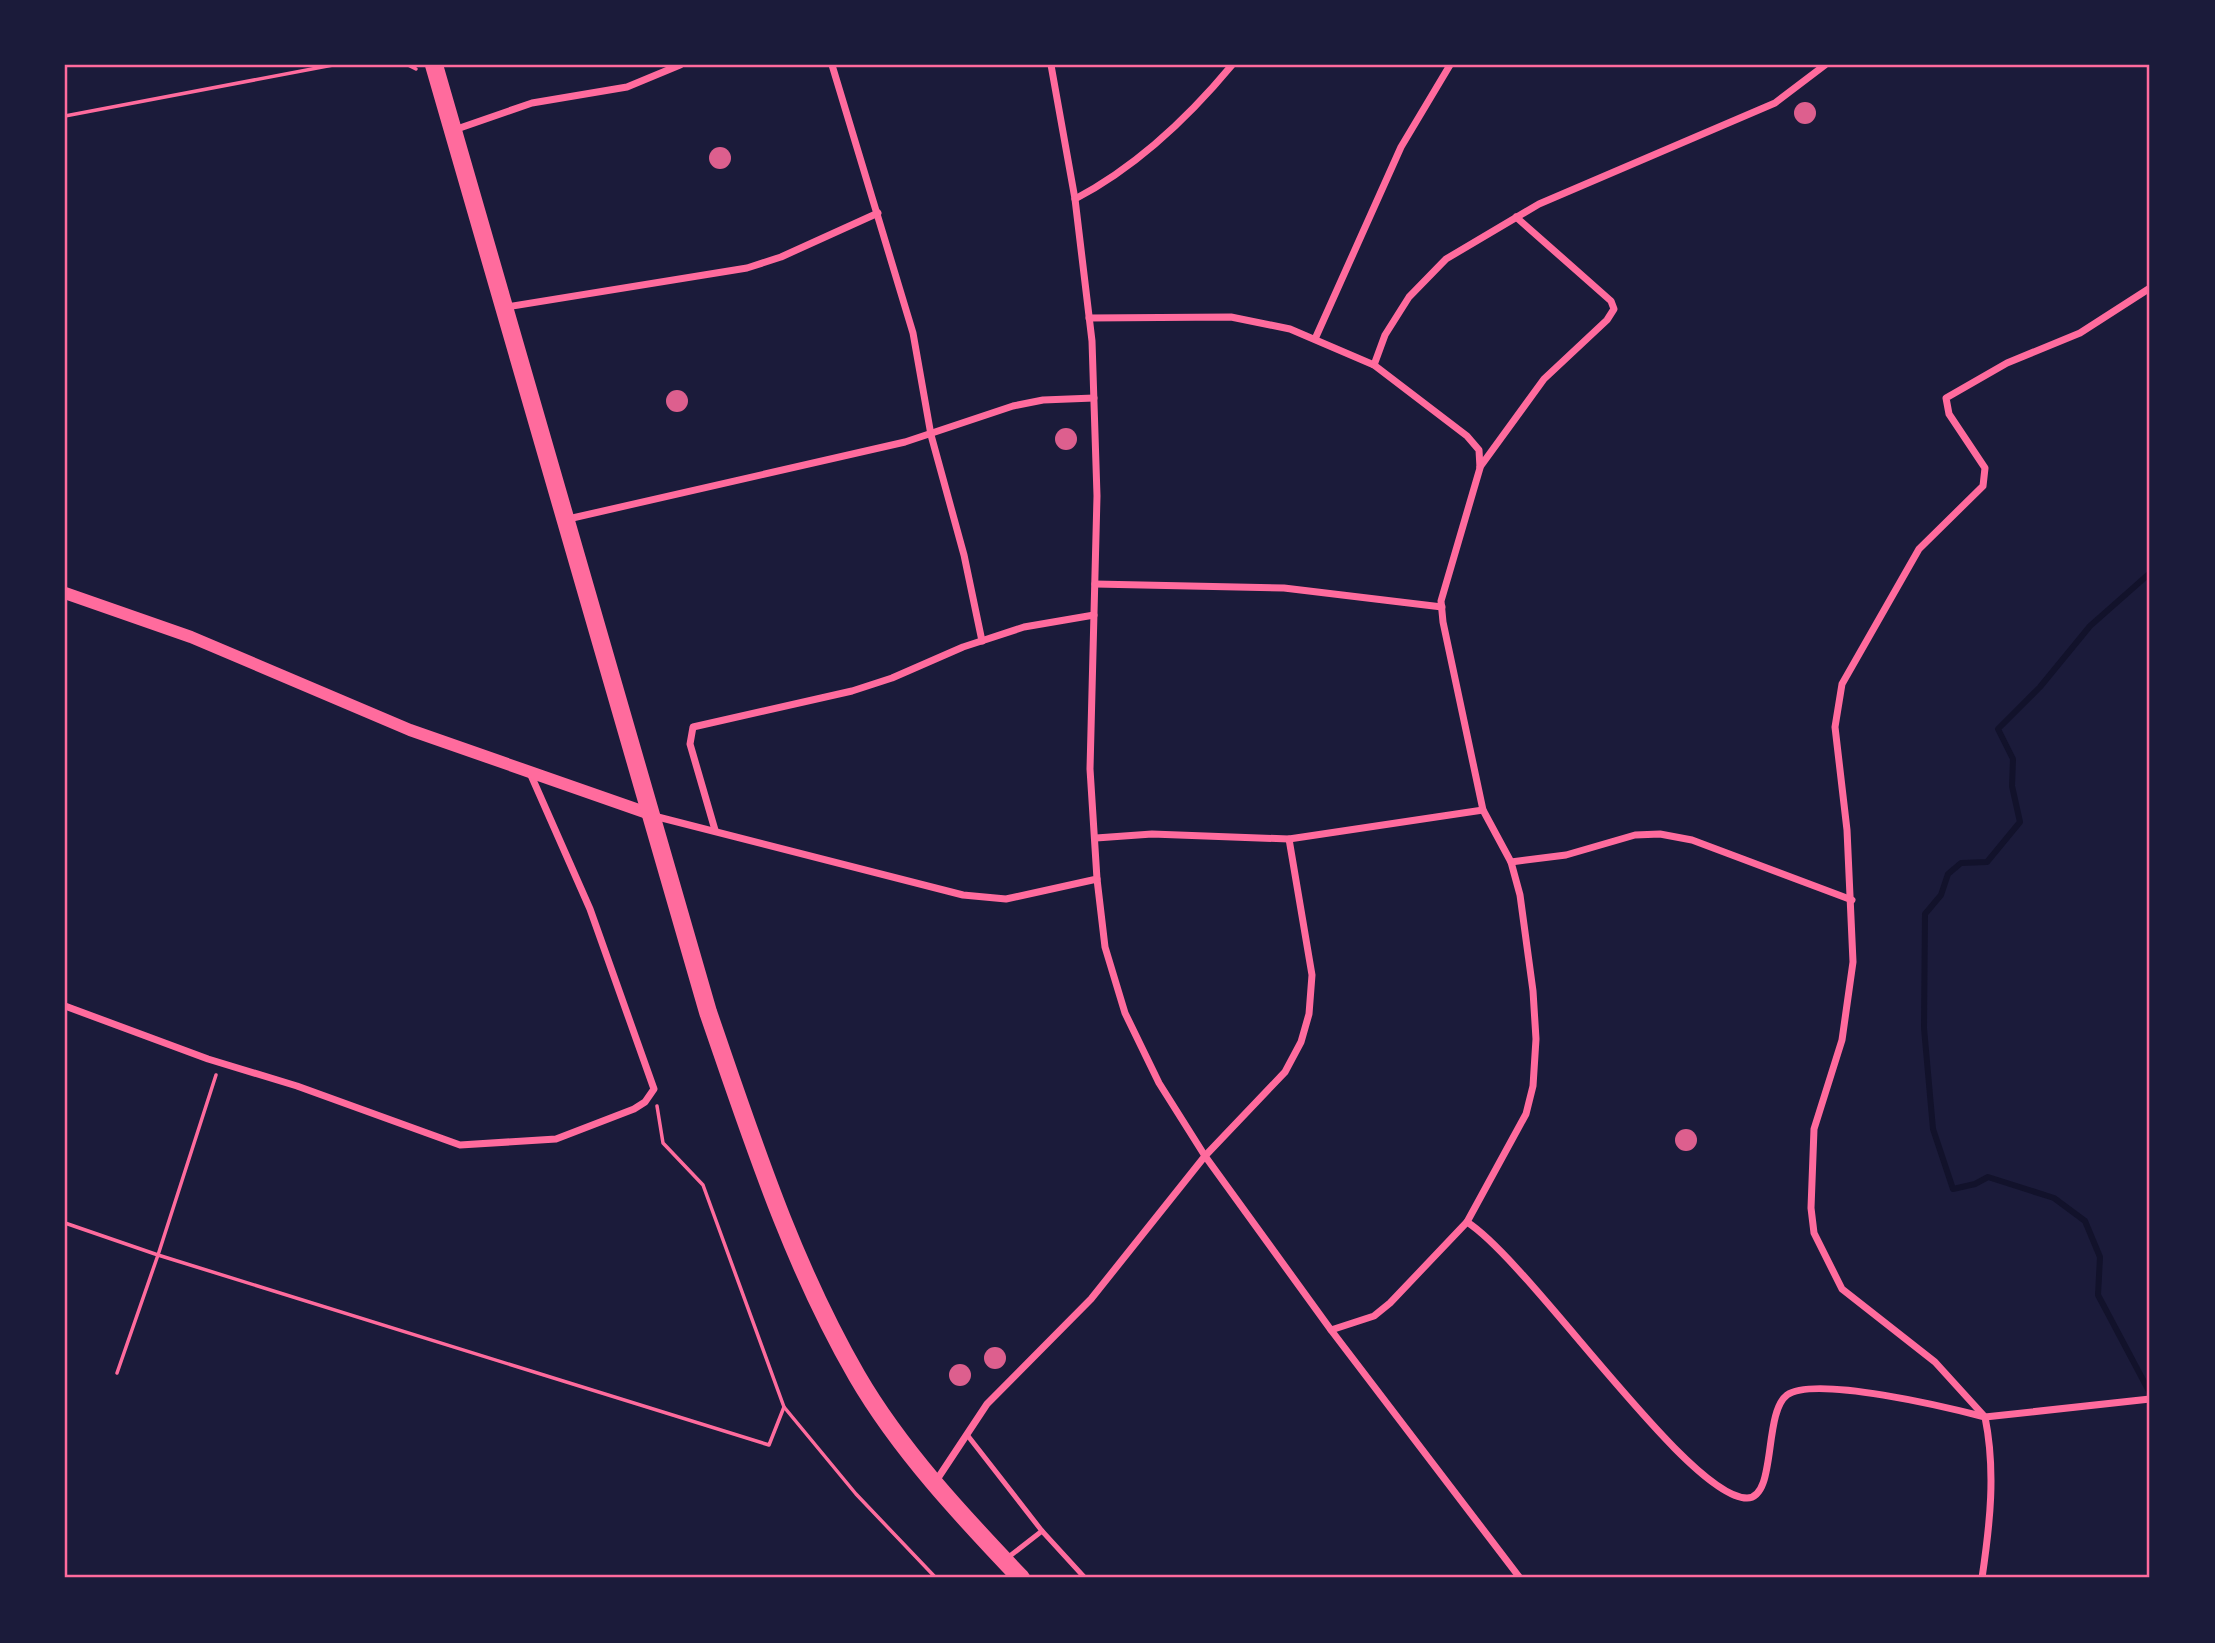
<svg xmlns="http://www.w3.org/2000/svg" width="2215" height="1643" font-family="'Space Grotesk',sans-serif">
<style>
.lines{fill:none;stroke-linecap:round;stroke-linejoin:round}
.stream{stroke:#12122b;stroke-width:6}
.building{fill:#dd5f8e}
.path{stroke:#ff6b9d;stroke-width:3.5}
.service{stroke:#ff6b9d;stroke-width:5}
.minor{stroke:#ff6b9d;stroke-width:7}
.tertiary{stroke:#ff6b9d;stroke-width:12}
.trunk{stroke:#ff6b9d;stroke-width:18}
.neatline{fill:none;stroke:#ff6b9d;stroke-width:2.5}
</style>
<rect width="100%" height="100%" fill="#1b1b3a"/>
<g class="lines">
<polyline class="stream" points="2150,573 2090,626 2040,687 1998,729 2013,759 2012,786 2020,822 1987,862 1961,863 1948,874 1941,895 1925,914 1924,1028 1933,1129 1953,1189 1975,1184 1988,1177 2054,1198 2085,1221 2100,1257 2098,1295 2150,1393"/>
</g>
<g class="building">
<circle cx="1805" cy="113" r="11"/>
<circle cx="720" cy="158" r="11"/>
<circle cx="677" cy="401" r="11"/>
<circle cx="1066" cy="439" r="11"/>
<circle cx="1686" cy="1140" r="11"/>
<circle cx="995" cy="1358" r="11"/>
<circle cx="960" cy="1375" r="11"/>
</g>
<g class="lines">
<g class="path">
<polyline points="408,65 416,69"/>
<polyline points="65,116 333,65"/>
<polyline points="216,1075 158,1255 769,1445 784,1407 703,1185 663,1143 657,1106"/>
<polyline points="65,1223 158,1255 117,1373"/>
<polyline points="784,1407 856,1494 936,1578"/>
</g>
<g class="service">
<polyline points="968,1436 1042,1531 1085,1578"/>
<polyline points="1006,1559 1042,1531"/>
</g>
<g class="minor">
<polyline points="832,65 913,333 931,435 964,555 982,641"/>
<polyline points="454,130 532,103 627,87 680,65"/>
<path d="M1075,199C1136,167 1188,118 1232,65"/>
<polyline points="2150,288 2080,333 2007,363 1946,398 1949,414 1985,468 1983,486 1919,549 1842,684 1835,727 1847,830 1853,962 1842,1040 1814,1129 1811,1208 1814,1233 1842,1289 1935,1362 1985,1417 2150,1399"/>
<polyline points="506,307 747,268 781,257 878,213"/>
<polyline points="1089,318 1231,317 1290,329 1374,365 1467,436 1479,450 1480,468 1441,601 1443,622 1483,810 1511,862 1520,895 1533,991 1536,1039 1533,1086 1526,1114 1467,1222"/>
<polyline points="1315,339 1401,147 1450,65"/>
<polyline points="1374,365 1385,335 1409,297 1446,259 1539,204 1775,103 1825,65"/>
<polyline points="1480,467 1544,379 1607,320 1614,309 1611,301 1516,217"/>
<polyline points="568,519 905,442 1013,406 1043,400 1094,398"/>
<polyline points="1095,584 1284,588 1442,607"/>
<polyline points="654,816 963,895 1006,899 1097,879 1090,769 1097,496 1092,341 1075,199 1051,65"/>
<polyline points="715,830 690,744 693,727 852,691 892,678 963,647 1024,627 1094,615"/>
<polyline points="1096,838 1152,834 1289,839 1483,810"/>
<polyline points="1511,862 1566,855 1635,835 1660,834 1692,840 1852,900"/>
<path d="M1097,879L1105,947L1125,1013L1159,1083L1205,1156L1331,1330L1374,1316L1390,1303L1467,1222C1531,1263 1688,1498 1747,1498C1777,1498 1763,1413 1787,1395C1815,1375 1950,1408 1985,1417C1996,1471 1990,1524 1982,1578"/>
<polyline points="65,1006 208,1059 297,1086 460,1145 556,1139 634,1109 645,1102 654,1089 590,909 530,773"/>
<polyline points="1331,1330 1520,1578"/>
<polyline points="936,1481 987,1404 1091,1299 1205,1156 1285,1072 1301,1042 1309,1014 1312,975 1289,839"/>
</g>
<polyline class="tertiary" points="65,593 191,637 410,730 653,815"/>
<path class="trunk" d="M434,65L708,1012C751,1136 791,1262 857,1376C900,1450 962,1516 1021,1578"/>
</g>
<rect width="2215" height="1643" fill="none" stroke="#1b1b3a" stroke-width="133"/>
<rect x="66" y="66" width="2082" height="1510" class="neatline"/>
</svg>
